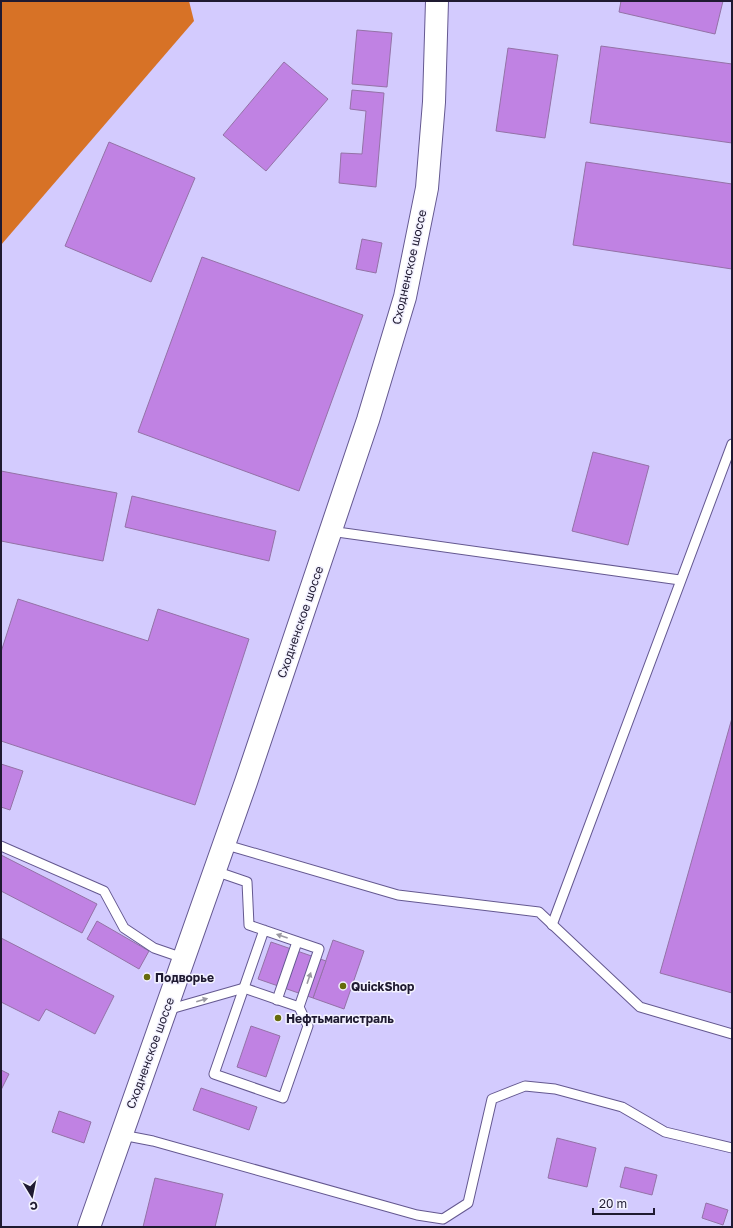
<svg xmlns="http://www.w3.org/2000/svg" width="733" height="1228" font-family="'Golos Text',sans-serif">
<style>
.forest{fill:#d77226}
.building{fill:#c082e3;stroke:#9472a7}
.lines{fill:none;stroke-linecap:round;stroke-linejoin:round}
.lane-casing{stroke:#645890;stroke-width:11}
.secondary-casing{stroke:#645890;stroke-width:24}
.lane{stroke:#fff;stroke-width:9}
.secondary{stroke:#fff;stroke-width:22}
.oneway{fill:#9a98a2}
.poi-dot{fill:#666b0d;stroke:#f3f2ff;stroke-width:1.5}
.labels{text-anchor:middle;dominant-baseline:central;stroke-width:3;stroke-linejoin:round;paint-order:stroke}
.street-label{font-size:12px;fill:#1f1a31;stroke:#f3f2ff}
.poi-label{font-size:12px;font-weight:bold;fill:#1f1a31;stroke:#f3f2ff;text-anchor:start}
</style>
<rect width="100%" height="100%" fill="#d3cbfe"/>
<polygon class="forest" points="1,1 189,1 194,21 1,245"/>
<g class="building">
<polygon points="621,1 723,1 715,34 619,12"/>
<polygon points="357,30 392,33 387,87 352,84"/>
<polygon points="601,46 732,64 732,143 590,123"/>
<polygon points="508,48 558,55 545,138 496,131"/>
<polygon points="284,62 328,99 266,171 223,135"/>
<polygon points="352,90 384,93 376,187 339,183 341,153 362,154 366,111 350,109"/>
<polygon points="109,142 195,178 151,282 65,246"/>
<polygon points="586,162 732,184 732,269 573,245"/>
<polygon points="362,239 382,243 376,273 356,269"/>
<polygon points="202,257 363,315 299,491 138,432"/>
<polygon points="593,452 649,466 628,545 572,531"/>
<polygon points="1,471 117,493 103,561 1,541"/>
<polygon points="132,496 276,531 269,561 125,527"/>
<polygon points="18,599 148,641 158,609 249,639 195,805 1,741 1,652"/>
<polygon points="732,718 732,993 660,973"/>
<polygon points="1,764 23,771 10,810 1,807"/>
<polygon points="1,855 97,904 82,933 1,891"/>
<polygon points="97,921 149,951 139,969 87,939"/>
<polygon points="1,938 114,996 95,1034 46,1009 39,1021 1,1002"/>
<polygon points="333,940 364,951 344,1009 313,998"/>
<polygon points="271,942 326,961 313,998 258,979"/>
<polygon points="251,1026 280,1036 266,1077 237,1067"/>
<polygon points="1,1070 9,1074 1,1090"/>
<polygon points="201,1088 257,1107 249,1130 193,1110"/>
<polygon points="59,1111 91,1122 84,1143 52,1132"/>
<polygon points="557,1138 596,1148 587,1187 548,1178"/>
<polygon points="625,1167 657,1175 652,1195 620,1187"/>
<polygon points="155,1178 223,1194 215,1227 143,1227"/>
<polygon points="706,1203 728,1210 723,1225 702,1218"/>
</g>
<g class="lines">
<defs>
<g id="lane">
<polyline points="330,531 680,580"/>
<polyline points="223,844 398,895 539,912 640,1007 732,1034"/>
<polyline points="1,846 104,891 124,928 154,948 183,958"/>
<polyline points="215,871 247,882 249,925 319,949 299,1007 308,1026 283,1098 214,1074 264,930"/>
<polyline points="552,925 732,444"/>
<polyline points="277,1000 297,942"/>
<polyline points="167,1010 244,988 299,1007"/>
<polyline points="122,1135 153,1141 417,1215 443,1219 468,1203 492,1099 525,1086 555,1089 622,1107 665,1132 732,1148"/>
</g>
<polyline id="secondary" points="89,1227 246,782 368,420 405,297 427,188 434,102 437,1"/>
</defs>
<use href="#lane" class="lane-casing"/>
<use href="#secondary" class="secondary-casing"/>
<use href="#lane" class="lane"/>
<use href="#secondary" class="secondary"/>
</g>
<defs><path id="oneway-solid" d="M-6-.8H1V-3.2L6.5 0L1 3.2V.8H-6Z"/></defs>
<g class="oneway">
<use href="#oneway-solid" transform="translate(282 936) rotate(-161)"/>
<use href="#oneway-solid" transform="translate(309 978) rotate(-71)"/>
<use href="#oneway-solid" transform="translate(202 1000) rotate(-16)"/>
</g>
<g class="poi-dot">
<circle cx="147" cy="977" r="4"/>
<circle cx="343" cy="986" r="4"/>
<circle cx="278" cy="1018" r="4"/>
</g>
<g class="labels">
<g class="street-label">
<text transform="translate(409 267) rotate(-77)">Сходненское шоссе</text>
<text transform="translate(300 622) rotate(-71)">Сходненское шоссе</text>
<text transform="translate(150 1053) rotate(-70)">Сходненское шоссе</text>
</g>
<g class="poi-label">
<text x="155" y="977">Подворье</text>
<text x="351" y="986">QuickShop</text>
<text x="286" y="1018">Нефтьмагистраль</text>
</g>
</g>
<rect width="733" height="1228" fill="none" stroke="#1f1a31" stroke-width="4"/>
<g transform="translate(32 1196) rotate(170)" stroke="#f3f2ff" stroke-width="3" paint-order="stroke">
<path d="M0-3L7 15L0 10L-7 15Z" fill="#1f1a31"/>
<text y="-6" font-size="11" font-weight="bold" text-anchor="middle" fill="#1f1a31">С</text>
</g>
<path d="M593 1208v6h61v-6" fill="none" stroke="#1f1a31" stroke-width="2"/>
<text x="599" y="1208" font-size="12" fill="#1f1a31" stroke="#f3f2ff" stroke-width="3" paint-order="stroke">20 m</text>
</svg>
